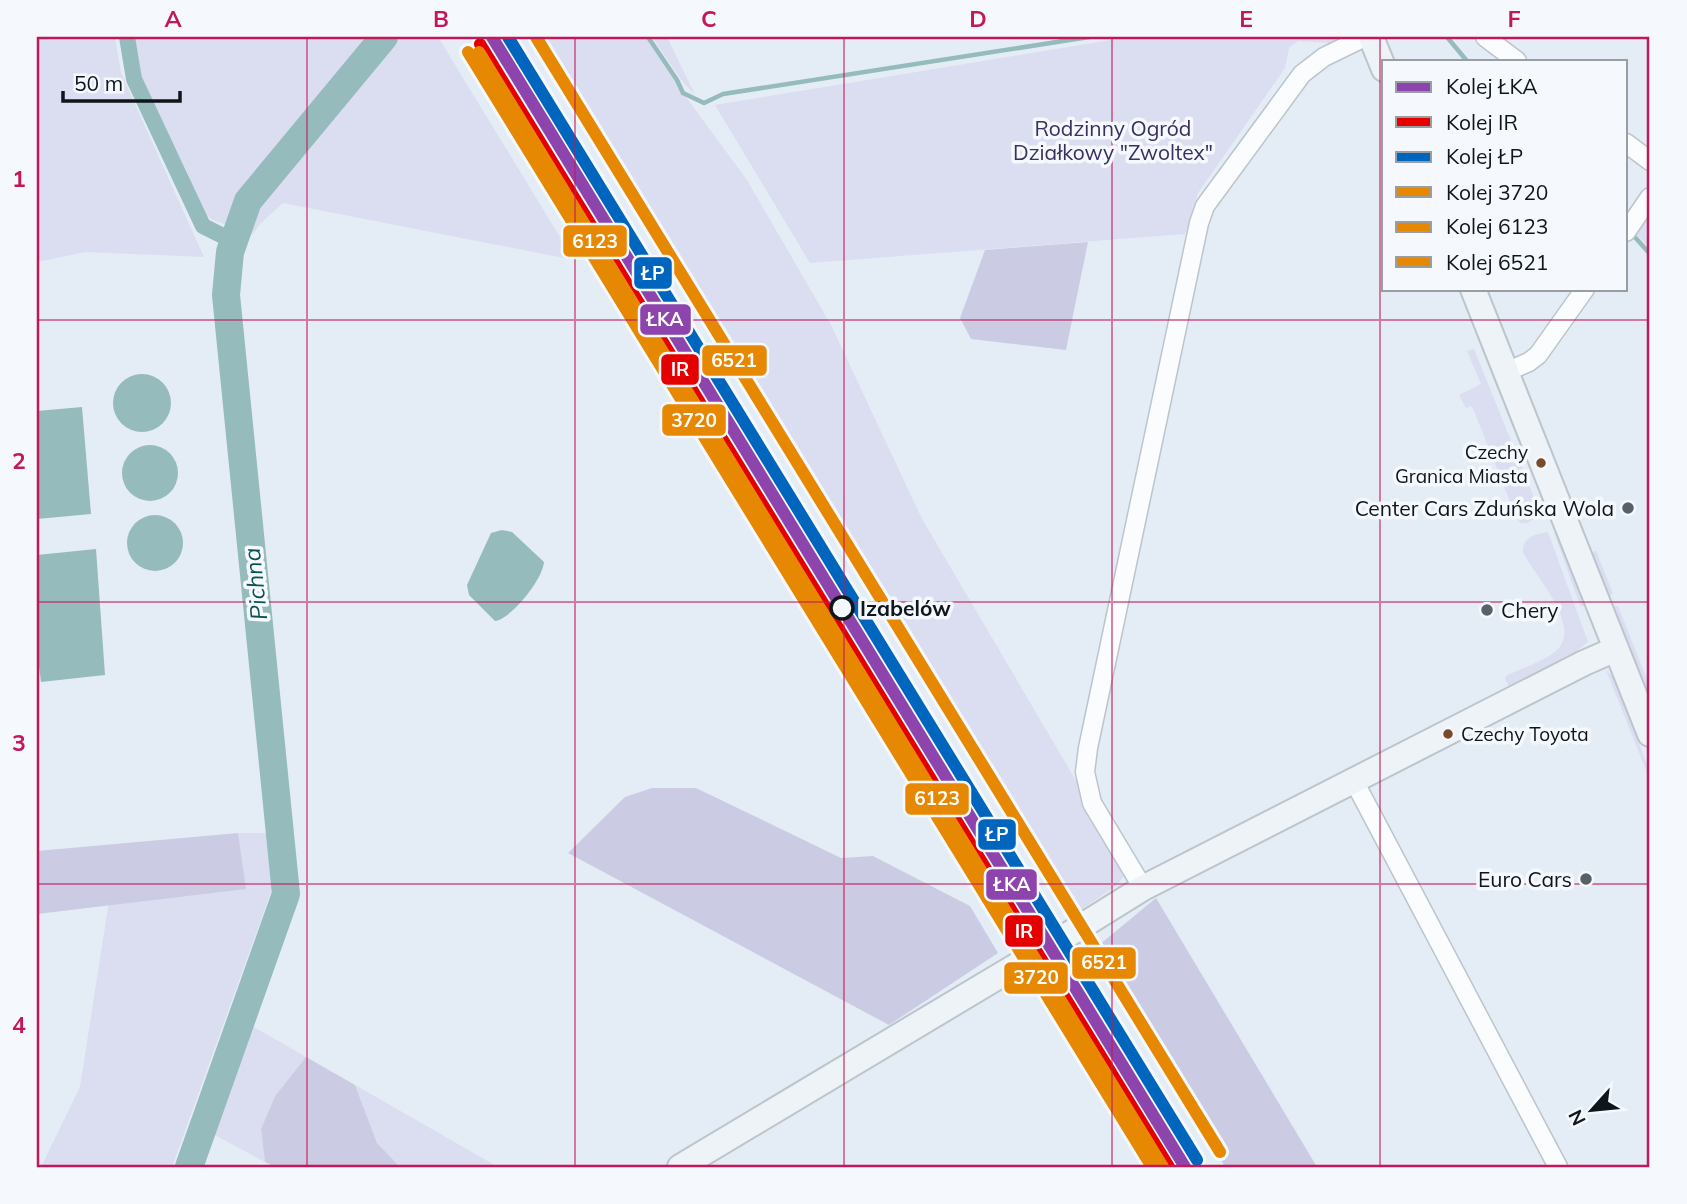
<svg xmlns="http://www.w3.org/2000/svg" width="1687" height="1204" font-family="Mulish,sans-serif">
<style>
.green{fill:#dbddf1}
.forest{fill:#cbcce3}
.water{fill:#96bbbd}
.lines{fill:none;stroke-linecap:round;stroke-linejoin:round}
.stream{stroke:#96bbbd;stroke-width:4.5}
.canal{stroke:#96bbbd;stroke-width:16}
.river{stroke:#96bbbd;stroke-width:28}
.street-casing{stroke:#bcc5cc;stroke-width:21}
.secondary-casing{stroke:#bcc5cc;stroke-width:28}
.street{stroke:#fbfcfe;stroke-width:18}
.secondary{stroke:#edf3f6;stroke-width:24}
.rail-1-casing{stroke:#f5f9fd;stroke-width:18}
.rail-2-casing{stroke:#f5f9fd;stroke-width:18}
.rail-3-casing{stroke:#f5f9fd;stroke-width:18}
.rail-4-casing{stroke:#f5f9fd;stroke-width:18}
.rail-5-casing{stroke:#f5f9fd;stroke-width:18}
.rail-6-casing{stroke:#f5f9fd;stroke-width:18}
.rail-1{stroke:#8e44ad;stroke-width:12}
.rail-2{stroke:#e50000;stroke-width:12}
.rail-3{stroke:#0065bd;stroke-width:12}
.rail-4{stroke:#e78803;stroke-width:12}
.rail-5{stroke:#e78803;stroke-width:12}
.rail-6{stroke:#e78803;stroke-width:12}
.grid{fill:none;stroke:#c2185b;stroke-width:2;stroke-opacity:0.55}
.bus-dot{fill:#7a4b2a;stroke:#f5f9fd;stroke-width:2.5}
.poi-dot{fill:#596168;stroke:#f5f9fd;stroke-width:2.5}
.stop-dot{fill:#f5f9fd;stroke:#0e161c;stroke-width:3.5}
.labels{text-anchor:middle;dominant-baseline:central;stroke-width:7;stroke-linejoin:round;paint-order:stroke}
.bus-label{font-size:19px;fill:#0e161c;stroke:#f5f9fd;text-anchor:end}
.park-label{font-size:21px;fill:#3a305f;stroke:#f5f9fd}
.poi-label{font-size:21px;fill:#0e161c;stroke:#f5f9fd;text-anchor:end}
.stop-label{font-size:21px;font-weight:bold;fill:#0e161c;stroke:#f5f9fd;text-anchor:start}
.water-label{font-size:23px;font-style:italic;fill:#095353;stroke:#f5f9fd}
.line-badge{stroke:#f5f9fd;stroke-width:2.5}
.badge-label{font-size:19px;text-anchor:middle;font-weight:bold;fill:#fff}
.neatline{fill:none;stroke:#c2185b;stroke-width:2.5}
.grid-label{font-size:23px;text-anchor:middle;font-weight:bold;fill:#c2185b}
</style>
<rect width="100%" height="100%" fill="#e4edf5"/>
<g class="green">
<polygon points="37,37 115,37 121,73 204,257 86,252 37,262"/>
<polygon points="132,37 438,37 574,260 283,203 261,223 252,235 213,220 204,214 186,170 139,75"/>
<polygon points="530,37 648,37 677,80 683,93 747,180 831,325 922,519 1078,784 1124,876 1117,885 1069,918 999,801"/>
<polygon points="652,37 667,37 695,95 682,81"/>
<polygon points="1129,37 1343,37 1329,43 1298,41 1289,48 1285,68 1198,193 1185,234 810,263 715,105"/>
<polygon points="1650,214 1650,248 1636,234"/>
<polygon points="1481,348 1487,353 1547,503 1545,508"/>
<polygon points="1474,349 1541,515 1527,523 1521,523 1517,519 1472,406 1466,408 1459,395 1481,384 1467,351"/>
<path d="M1548,532L1588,642L1577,651L1509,686L1505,679L1506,676C1521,668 1543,662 1556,651C1584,626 1534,576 1523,552C1522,538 1535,534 1548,532Z"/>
<polygon points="1554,532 1562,539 1584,606 1581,606 1577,597"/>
<polygon points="1596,550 1613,594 1609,596 1591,555"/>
<polygon points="1618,606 1650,687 1650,697 1614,607"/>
<polygon points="1606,670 1613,677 1650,772 1650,780"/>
<polygon points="238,833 267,833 272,889 172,1167 41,1167 80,1087 109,901 245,889"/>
<polygon points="247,1023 306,1057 275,1096 261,1129 265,1162 211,1133"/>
<polygon points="355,1085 498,1167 400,1167 377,1143"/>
</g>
<g class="forest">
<polygon points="1088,242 1066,350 971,339 960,318 985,250"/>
<polygon points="652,788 696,788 841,858 873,856 970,906 998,953 889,1025 568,853 625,797"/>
<polygon points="238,833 246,889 37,914 37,851"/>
<polygon points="1156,898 1317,1167 1225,1167 1093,950"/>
<polygon points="306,1057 355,1085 377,1143 400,1167 275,1167 265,1162 261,1129 275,1096"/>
</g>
<g class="water">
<circle cx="142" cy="403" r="29"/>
<polygon points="82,407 91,514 37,519 37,411"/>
<circle cx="150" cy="473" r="28"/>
<circle cx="155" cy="543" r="28"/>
<path d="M502,530L512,532L544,562C543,579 511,619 495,621L469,595L467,585L491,533Z"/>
<polygon points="96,549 105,675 41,682 37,651 37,555"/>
</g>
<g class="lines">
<g class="stream">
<polyline points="648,37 677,80 683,93 704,103 723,94 1089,37"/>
<polyline points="1447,37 1467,61"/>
<polyline points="1633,235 1650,254"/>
</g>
<polyline class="canal" points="127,37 134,79 203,226 233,241"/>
<polyline class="river" points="189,1167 286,894 226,295 230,252 248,201 384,37"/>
<defs>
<g id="street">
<polyline points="1485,37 1517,61"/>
<polyline points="1626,143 1650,161"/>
<polyline points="1626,232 1650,197"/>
<polyline points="1506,372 1529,362 1538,355 1585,289"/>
<polyline points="1354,781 1558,1167"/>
<polyline points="1143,888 1092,803 1085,772 1088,748 1199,223 1205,206 1302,74 1324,57 1365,37"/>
</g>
<g id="secondary">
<polyline points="1371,37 1384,69"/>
<polyline points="1473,289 1650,734"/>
<polyline points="680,1167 1066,936 1143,888 1584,663 1616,649"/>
</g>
</defs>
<use href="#street" class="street-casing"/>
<use href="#secondary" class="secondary-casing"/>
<use href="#street" class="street"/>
<use href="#secondary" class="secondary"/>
<defs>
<polyline id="rail-1" points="492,37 1185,1167"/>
<polyline id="rail-2" points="480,44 1169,1167"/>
<polyline id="rail-3" points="508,37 1197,1160"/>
<polyline id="rail-4" points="468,52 1152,1167"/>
<polyline id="rail-5" points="479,52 1163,1167"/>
<polyline id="rail-6" points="536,37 1220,1152"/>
</defs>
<use href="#rail-1" class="rail-1-casing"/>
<use href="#rail-2" class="rail-2-casing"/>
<use href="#rail-3" class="rail-3-casing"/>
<use href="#rail-4" class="rail-4-casing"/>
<use href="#rail-5" class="rail-5-casing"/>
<use href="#rail-6" class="rail-6-casing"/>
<use href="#rail-1" class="rail-1"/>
<use href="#rail-2" class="rail-2"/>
<use href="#rail-3" class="rail-3"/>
<use href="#rail-4" class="rail-4"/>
<use href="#rail-5" class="rail-5"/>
<use href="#rail-6" class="rail-6"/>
</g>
<path class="grid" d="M307,37V1167M575,37V1167M844,37V1167M1112,37V1167M1380,37V1167M37,320H1650M37,602H1650M37,884H1650"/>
<g class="bus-dot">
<circle cx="1541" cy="463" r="6"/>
<circle cx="1448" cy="734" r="6"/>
</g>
<g class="poi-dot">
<circle cx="1628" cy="508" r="7"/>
<circle cx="1487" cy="610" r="7"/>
<circle cx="1586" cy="879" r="7"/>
</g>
<circle class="stop-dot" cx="842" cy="608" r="11"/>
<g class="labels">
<g class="bus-label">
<text x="1528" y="452">Czechy<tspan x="1528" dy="24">Granica Miasta</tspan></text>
<text x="1461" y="734" text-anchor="start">Czechy Toyota</text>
</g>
<g class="park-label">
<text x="1113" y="128">Rodzinny Ogród<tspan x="1113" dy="24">Działkowy "Zwoltex"</tspan></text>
</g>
<g class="poi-label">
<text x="1614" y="508">Center Cars Zduńska Wola</text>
<text x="1501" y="610" text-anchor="start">Chery</text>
<text x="1572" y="879">Euro Cars</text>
</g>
<g class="stop-label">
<text x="860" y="608">Izabelów</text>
</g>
<g class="water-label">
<text transform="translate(255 584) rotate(-96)">Pichna</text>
</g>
</g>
<g class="line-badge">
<rect x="562" y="224" width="66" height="34" rx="7" fill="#e78803"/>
<rect x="633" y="256" width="40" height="34" rx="7" fill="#0065bd"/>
<rect x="639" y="303" width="53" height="33" rx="7" fill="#8e44ad"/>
<rect x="701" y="344" width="67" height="33" rx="7" fill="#e78803"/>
<rect x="660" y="353" width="40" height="33" rx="7" fill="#e50000"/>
<rect x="661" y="403" width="66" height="34" rx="7" fill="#e78803"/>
<rect x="904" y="782" width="66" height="34" rx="7" fill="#e78803"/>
<rect x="977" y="818" width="40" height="33" rx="7" fill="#0065bd"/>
<rect x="985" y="868" width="53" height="33" rx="7" fill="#8e44ad"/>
<rect x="1004" y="914" width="40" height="34" rx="7" fill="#e50000"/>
<rect x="1071" y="946" width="66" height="34" rx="7" fill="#e78803"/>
<rect x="1003" y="961" width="66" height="34" rx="7" fill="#e78803"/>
</g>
<g class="badge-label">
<text x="595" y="248">6123</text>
<text x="653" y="280">ŁP</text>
<text x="665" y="326">ŁKA</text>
<text x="734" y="367">6521</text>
<text x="680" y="376">IR</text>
<text x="694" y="427">3720</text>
<text x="937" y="805">6123</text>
<text x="997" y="841">ŁP</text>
<text x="1012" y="891">ŁKA</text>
<text x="1024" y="938">IR</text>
<text x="1104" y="969">6521</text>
<text x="1036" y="984">3720</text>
</g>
<rect width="1687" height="1204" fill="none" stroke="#f5f9fd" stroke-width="77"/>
<rect x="1382" y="60" width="245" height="231" fill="#f5f9fd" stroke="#999ea3" stroke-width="2"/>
<rect x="1396" y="82" width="35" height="10" fill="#8e44ad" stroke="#999ea3" stroke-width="2"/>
<text x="1446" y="94" font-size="21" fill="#0e161c">Kolej ŁKA</text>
<rect x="1396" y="117" width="35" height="10" fill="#e50000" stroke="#999ea3" stroke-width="2"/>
<text x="1446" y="130" font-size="21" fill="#0e161c">Kolej IR</text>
<rect x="1396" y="152" width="35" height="10" fill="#0065bd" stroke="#999ea3" stroke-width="2"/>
<text x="1446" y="164" font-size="21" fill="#0e161c">Kolej ŁP</text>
<rect x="1396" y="187" width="35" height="10" fill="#e78803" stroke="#999ea3" stroke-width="2"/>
<text x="1446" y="200" font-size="21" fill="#0e161c">Kolej 3720</text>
<rect x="1396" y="222" width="35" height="10" fill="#e78803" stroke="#999ea3" stroke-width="2"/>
<text x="1446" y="234" font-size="21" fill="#0e161c">Kolej 6123</text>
<rect x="1396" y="257" width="35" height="10" fill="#e78803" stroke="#999ea3" stroke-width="2"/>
<text x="1446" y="270" font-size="21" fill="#0e161c">Kolej 6521</text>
<g transform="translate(1592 1110) rotate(243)" stroke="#f5f9fd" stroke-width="5" paint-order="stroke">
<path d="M0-5L12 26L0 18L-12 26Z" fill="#0e161c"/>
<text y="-10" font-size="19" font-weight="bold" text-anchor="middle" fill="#0e161c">N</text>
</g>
<path d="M63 91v10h117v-10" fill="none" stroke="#0e161c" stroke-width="3.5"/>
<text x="74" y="91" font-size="21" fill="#0e161c" stroke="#f5f9fd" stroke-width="5" paint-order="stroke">50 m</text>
<rect x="38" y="38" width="1610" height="1128" class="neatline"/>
<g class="grid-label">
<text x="173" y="27">A</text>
<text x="441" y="27">B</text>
<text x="709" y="27">C</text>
<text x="978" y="27">D</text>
<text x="1246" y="27">E</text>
<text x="1514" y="27">F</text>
<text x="19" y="187">1</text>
<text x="19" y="469">2</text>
<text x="19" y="751">3</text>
<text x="19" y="1033">4</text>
</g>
</svg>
